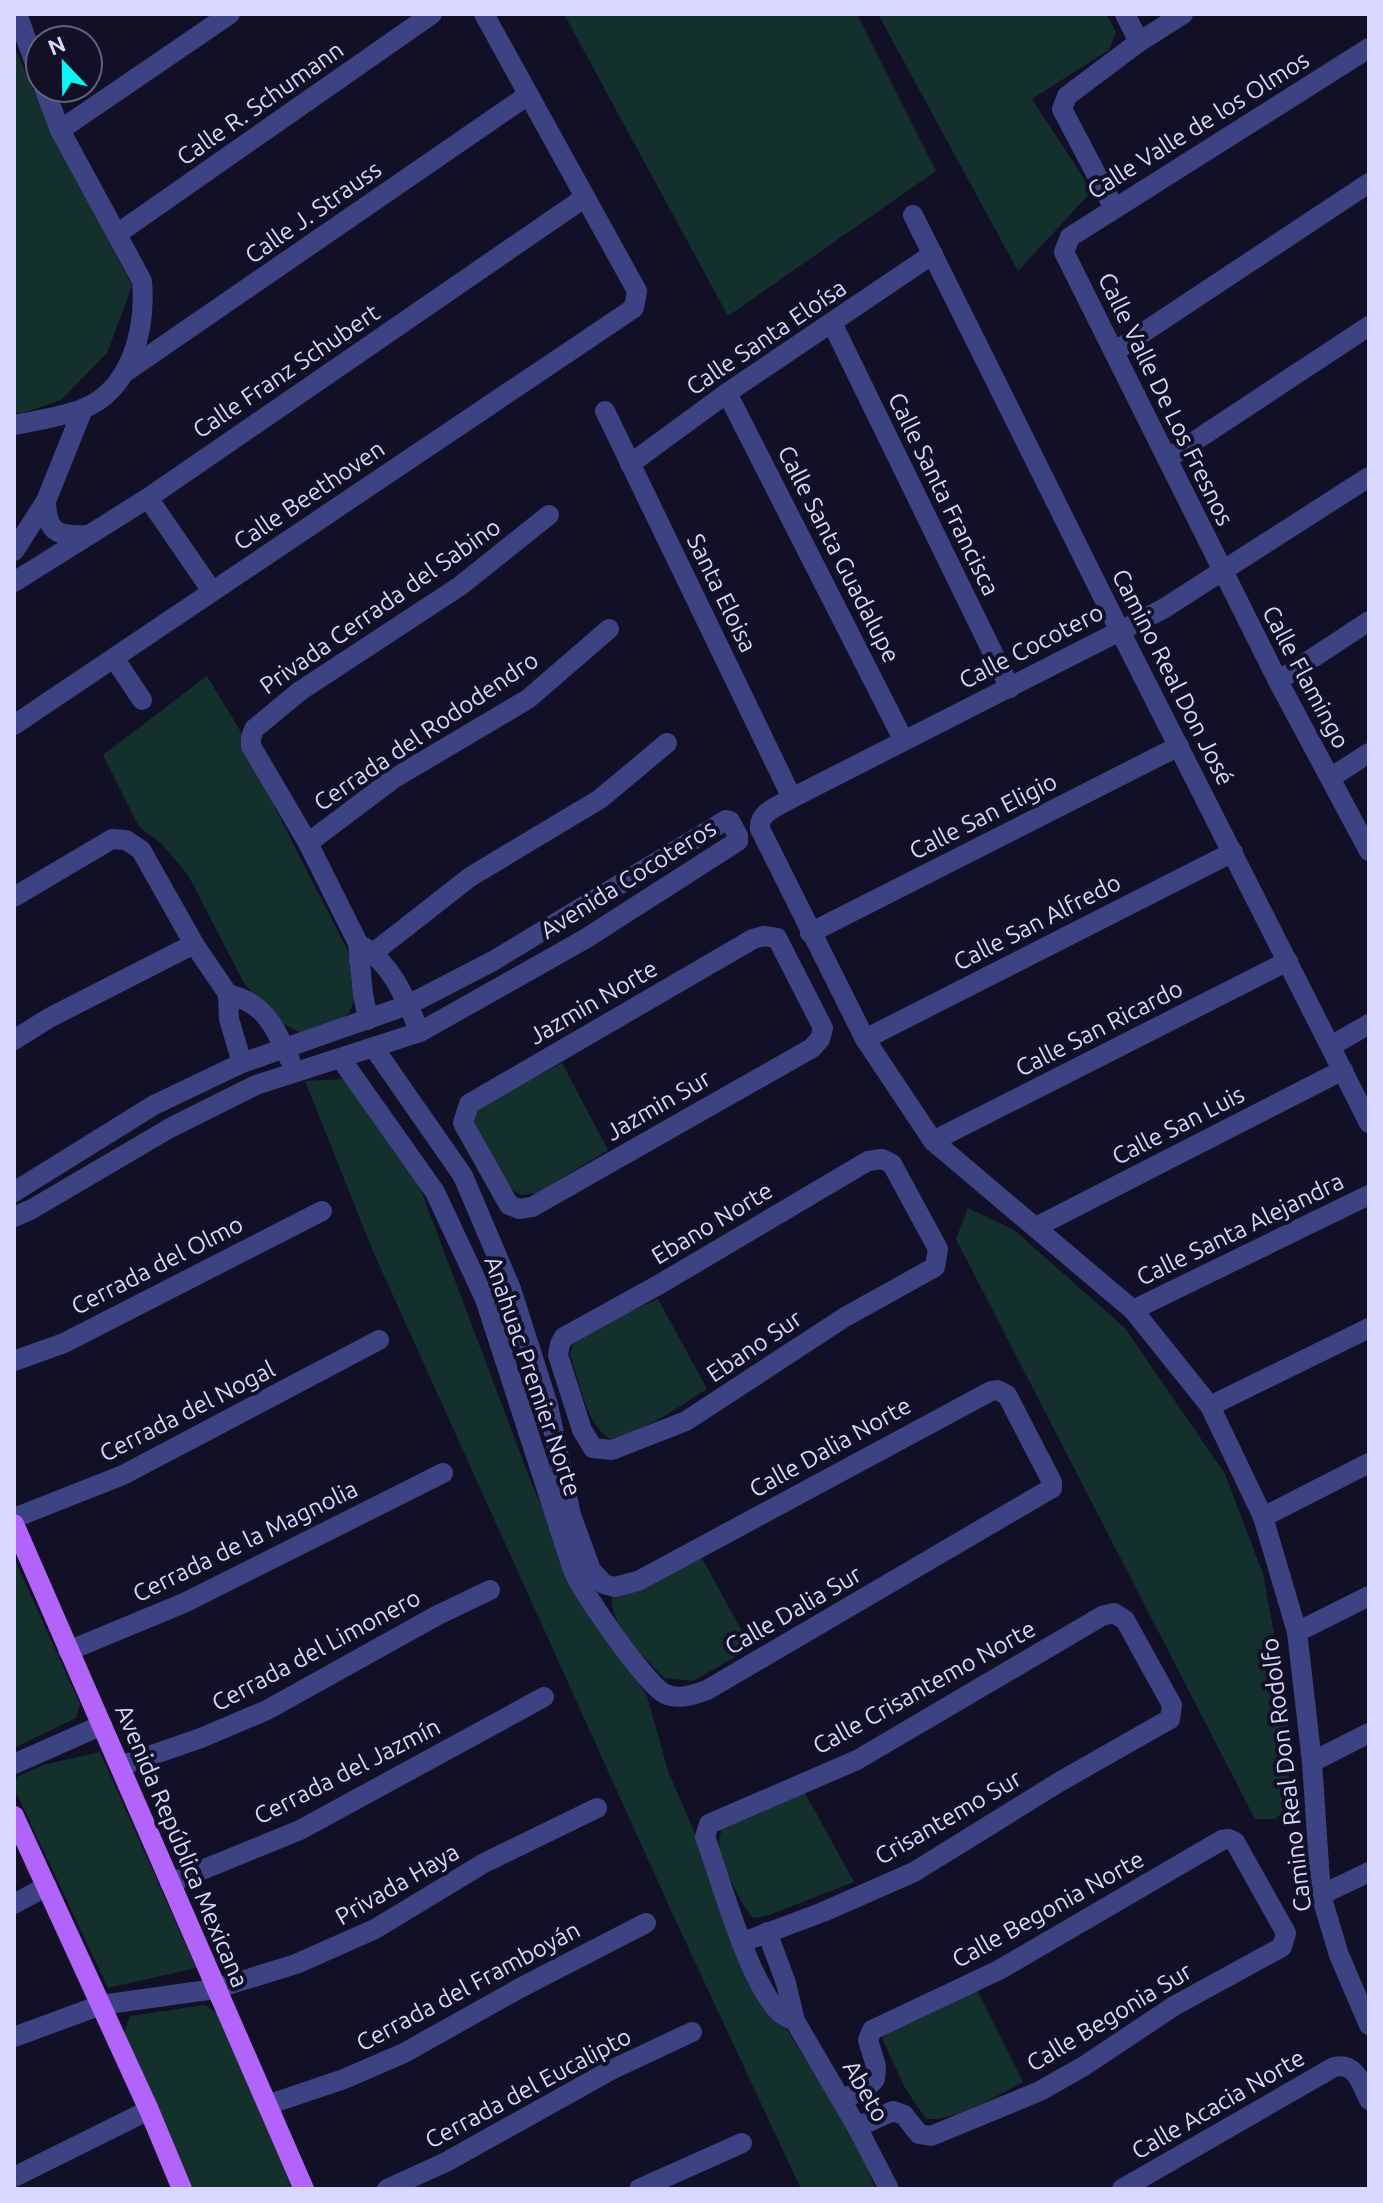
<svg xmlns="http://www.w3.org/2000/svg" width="1383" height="2203" font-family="Ubuntu,sans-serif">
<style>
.green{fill:#14302c}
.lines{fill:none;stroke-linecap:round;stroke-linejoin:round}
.minor{stroke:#3d4283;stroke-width:20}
.major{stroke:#b263f9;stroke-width:20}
.labels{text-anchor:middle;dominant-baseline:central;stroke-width:8;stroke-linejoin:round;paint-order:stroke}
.street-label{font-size:24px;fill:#d8d7fd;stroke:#121026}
</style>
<rect width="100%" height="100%" fill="#121026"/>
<g class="green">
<polygon points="564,14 857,14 936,171 728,316"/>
<polygon points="878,14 1106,14 1116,32 1109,50 1032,99 1092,191 1018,271"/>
<polygon points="14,46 42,110 132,286 107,353 61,400 21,414 14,412"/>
<polygon points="207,676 244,737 277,812 348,951 357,993 349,1013 339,1020 301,1033 272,1018 244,983 188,875 161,843 139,827 103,755"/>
<polygon points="562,1063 608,1150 537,1193 521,1195 510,1188 475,1127 475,1113 489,1102"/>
<polygon points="346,1079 414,1172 531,1482 586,1608 647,1696 668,1771 762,1989 859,2146 875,2189 801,2189 674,1917 372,1249 305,1081"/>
<polygon points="968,1208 1014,1230 1125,1328 1225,1474 1263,1574 1289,1717 1289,1807 1275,1819 1255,1819 956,1239"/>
<path d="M658,1299L707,1389C677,1408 645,1431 610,1439C585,1423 580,1382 570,1355L573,1344L581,1334Z"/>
<polygon points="14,1558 80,1704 76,1718 14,1748"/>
<path d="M702,1558L751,1648L693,1681L664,1678C646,1659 609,1624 612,1597Z"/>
<polygon points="100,1752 196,1968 108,1988 14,1788 17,1777 43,1765"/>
<path d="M805,1793L854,1882L769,1915L753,1918C741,1907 720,1859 719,1842C719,1840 721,1831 722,1829Z"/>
<path d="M977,1990L1023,2082C997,2096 955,2121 926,2119L905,2088L881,2036Z"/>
<polygon points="205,2005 219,2015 297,2189 192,2189 124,2033 130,2016"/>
</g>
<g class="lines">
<g class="minor">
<polyline points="17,14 40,77"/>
<polyline points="1125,14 1139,42"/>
<polyline points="1369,48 1070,237 1064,252 1278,681 1369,851"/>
<polyline points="60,130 230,14"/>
<polyline points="1114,208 1062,109 1067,96 1139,42 1183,14"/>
<polyline points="913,215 1120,631 1369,1123"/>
<polyline points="117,234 432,14"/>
<polyline points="832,323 1010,688"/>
<polyline points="1114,352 1369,183"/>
<polyline points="127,371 528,95"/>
<polyline points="727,393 903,739"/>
<polyline points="605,411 792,798"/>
<path d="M14,425C36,421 59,417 80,410C132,391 146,329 142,281L60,130L44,88"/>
<polyline points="1169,458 1369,326"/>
<polyline points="630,464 727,393 933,254"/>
<path d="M1369,477L1163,609L792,798C779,806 758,812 760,829L865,1039L933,1141L1133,1310L1210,1406L1263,1517L1297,1632L1312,1762L1321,1895L1339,1955L1369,2025"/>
<polyline points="148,498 212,591"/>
<path d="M46,501C47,535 59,536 89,535"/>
<polyline points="14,551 46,501 83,409"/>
<polyline points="14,582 148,498 584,198"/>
<polyline points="114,658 142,700"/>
<polyline points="1278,681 1369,621"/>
<polyline points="14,725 634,308 637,291 484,14"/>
<polyline points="1330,778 1369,753"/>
<polyline points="308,843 393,779 528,699 609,629"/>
<polyline points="14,897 112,839 126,840 141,850 194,944 228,994 229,1019 242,1063"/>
<polyline points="810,933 1179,746"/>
<polygon points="764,936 777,938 823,1028 820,1039 812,1048 532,1207 519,1209 509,1205 463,1123 469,1104 753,939"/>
<path d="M364,947C394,967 406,1001 420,1032"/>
<polyline points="359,961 373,953 470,877 600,799 667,743"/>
<path d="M228,994C266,1004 274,1026 290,1060"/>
<polyline points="368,1020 363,994 358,943 308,843 251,746 251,738 254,729 300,691 460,586 549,515"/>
<polyline points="865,1039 1233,852"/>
<polyline points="14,1040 49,1018 194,944"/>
<polyline points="1331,1046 1369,1024"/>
<path d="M341,1059L435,1192L485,1299L573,1570C582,1592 647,1686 665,1694C679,1700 693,1695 707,1690L1052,1488V1482L1007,1395L997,1390L991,1391L638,1581L614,1587L604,1584L591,1570L571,1515L548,1405L511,1289L463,1176L374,1048"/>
<polyline points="933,1141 1288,961"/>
<polygon points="882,1159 892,1164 938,1249 935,1267 845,1317 686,1421 612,1450 593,1448 582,1430 558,1355 560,1344 564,1337 660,1284 868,1161"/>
<polyline points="14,1192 154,1105 242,1063 408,1005 493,961 726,820 730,821 738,836 738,841 585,939 420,1032 256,1085 170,1128 32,1209 14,1217"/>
<polyline points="1036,1227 1343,1070"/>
<polyline points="1133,1310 1369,1195"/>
<polyline points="14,1361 64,1343 322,1211"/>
<polyline points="1210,1406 1369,1328"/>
<polyline points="1263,1517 1369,1463"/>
<polyline points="14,1518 123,1475 379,1340"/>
<polyline points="1297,1632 1369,1596"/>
<polyline points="68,1651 184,1603 443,1473"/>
<polyline points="1312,1762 1369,1733"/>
<polyline points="14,1764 102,1725"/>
<polyline points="120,1766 201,1738 267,1710 436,1616 490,1590"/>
<polyline points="170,1883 300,1830 544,1697"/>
<polyline points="1321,1895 1369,1872"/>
<polyline points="14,1904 47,1886"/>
<polyline points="767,1932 786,1983 795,2021 857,2127 889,2189"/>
<path d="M743,1942L823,1912L914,1872L1061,1781L1170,1719L1172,1705L1125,1620L1114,1613L1102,1616L857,1760L709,1824L705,1837C722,1883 747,1978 779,2012C783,2016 789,2018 795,2021"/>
<polyline points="14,2037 101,2005 215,1989 296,1964 375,1929 484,1863 597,1808"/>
<polyline points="841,2099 865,2090 875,2079 876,2066 868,2040 872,2030 999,1970 1222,1840 1229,1839 1235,1842 1286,1933 1282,1947 1174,2006 1084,2066 1040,2091 931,2136 919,2134 904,2115 893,2111 857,2127"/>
<polyline points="267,2105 344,2079 404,2053 520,1988 646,1923"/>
<polyline points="14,2177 149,2110"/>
<polyline points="387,2189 446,2162 611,2070 692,2032"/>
<polyline points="639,2189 742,2143"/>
<path d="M1122,2189L1334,2067C1356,2062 1361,2083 1369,2100"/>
</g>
<g class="major">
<polyline points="14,1524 304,2189"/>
<polyline points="14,1816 149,2110 182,2189"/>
</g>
</g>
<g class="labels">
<g class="street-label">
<text transform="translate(260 103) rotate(-35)">Calle R. Schumann</text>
<text transform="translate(1198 125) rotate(-32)">Calle Valle de los Olmos</text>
<text transform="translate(313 212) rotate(-35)">Calle J. Strauss</text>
<text transform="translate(766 337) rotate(-34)">Calle Santa Eloísa</text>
<text transform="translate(286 371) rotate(-34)">Calle Franz Schubert</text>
<text transform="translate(1166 399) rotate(64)">Calle Valle De Los Fresnos</text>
<text transform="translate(944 494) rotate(64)">Calle Santa Francisca</text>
<text transform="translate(309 495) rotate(-34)">Calle Beethoven</text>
<text transform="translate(839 554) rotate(63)">Calle Santa Guadalupe</text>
<text transform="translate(722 593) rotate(64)">Santa Eloisa</text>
<text transform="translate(380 606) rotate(-35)">Privada Cerrada del Sabino</text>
<text transform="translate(1031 646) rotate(-27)">Calle Cocotero</text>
<text transform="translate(1173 677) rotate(63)">Camino Real Don José</text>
<text transform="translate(1306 677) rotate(62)">Calle Flamingo</text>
<text transform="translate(426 731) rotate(-34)">Cerrada del Rododendro</text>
<text transform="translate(983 816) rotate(-27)">Calle San Eligio</text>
<text transform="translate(628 879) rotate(-32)">Avenida Cocoteros</text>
<text transform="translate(1037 922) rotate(-27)">Calle San Alfredo</text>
<text transform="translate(593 1002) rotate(-30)">Jazmin Norte</text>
<text transform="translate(1099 1028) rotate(-27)">Calle San Ricardo</text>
<text transform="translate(658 1105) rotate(-30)">Jazmin Sur</text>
<text transform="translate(1178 1125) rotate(-27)">Calle San Luis</text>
<text transform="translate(712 1223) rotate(-31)">Ebano Norte</text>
<text transform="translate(1240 1229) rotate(-26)">Calle Santa Alejandra</text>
<text transform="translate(157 1265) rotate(-27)">Cerrada del Olmo</text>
<text transform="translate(754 1346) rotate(-34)">Ebano Sur</text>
<text transform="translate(533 1376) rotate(71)">Anahuac Premier Norte</text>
<text transform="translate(187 1411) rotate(-27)">Cerrada del Nogal</text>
<text transform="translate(830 1447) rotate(-29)">Calle Dalia Norte</text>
<text transform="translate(245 1541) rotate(-26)">Cerrada de la Magnolia</text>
<text transform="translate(793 1610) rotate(-30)">Calle Dalia Sur</text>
<text transform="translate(316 1650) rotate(-28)">Cerrada del Limonero</text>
<text transform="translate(924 1687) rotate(-29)">Calle Crisantemo Norte</text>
<text transform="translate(347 1771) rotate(-27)">Cerrada del Jazmín</text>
<text transform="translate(1286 1775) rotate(-97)">Camino Real Don Rodolfo</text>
<text transform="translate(948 1817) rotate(-30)">Crisantemo Sur</text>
<text transform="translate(182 1846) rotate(67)">Avenida República Mexicana</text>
<text transform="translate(397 1884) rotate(-30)">Privada Haya</text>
<text transform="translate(1048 1909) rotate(-29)">Calle Begonia Norte</text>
<text transform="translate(468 1986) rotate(-28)">Cerrada del Framboyán</text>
<text transform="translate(1109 2017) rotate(-31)">Calle Begonia Sur</text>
<text transform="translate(528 2088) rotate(-28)">Cerrada del Eucalipto</text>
<text transform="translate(866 2091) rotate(60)">Abeto</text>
<text transform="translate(1218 2104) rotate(-30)">Calle Acacia Norte</text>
</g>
</g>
<rect width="1383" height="2203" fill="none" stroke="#d8d7fd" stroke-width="32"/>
<g transform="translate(64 64) rotate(338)"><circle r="38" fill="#121026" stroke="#61607c" stroke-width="2"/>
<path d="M0-6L14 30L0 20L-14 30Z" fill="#0bf5f5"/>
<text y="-12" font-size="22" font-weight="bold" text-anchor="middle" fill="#d8d7fd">N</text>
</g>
</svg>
